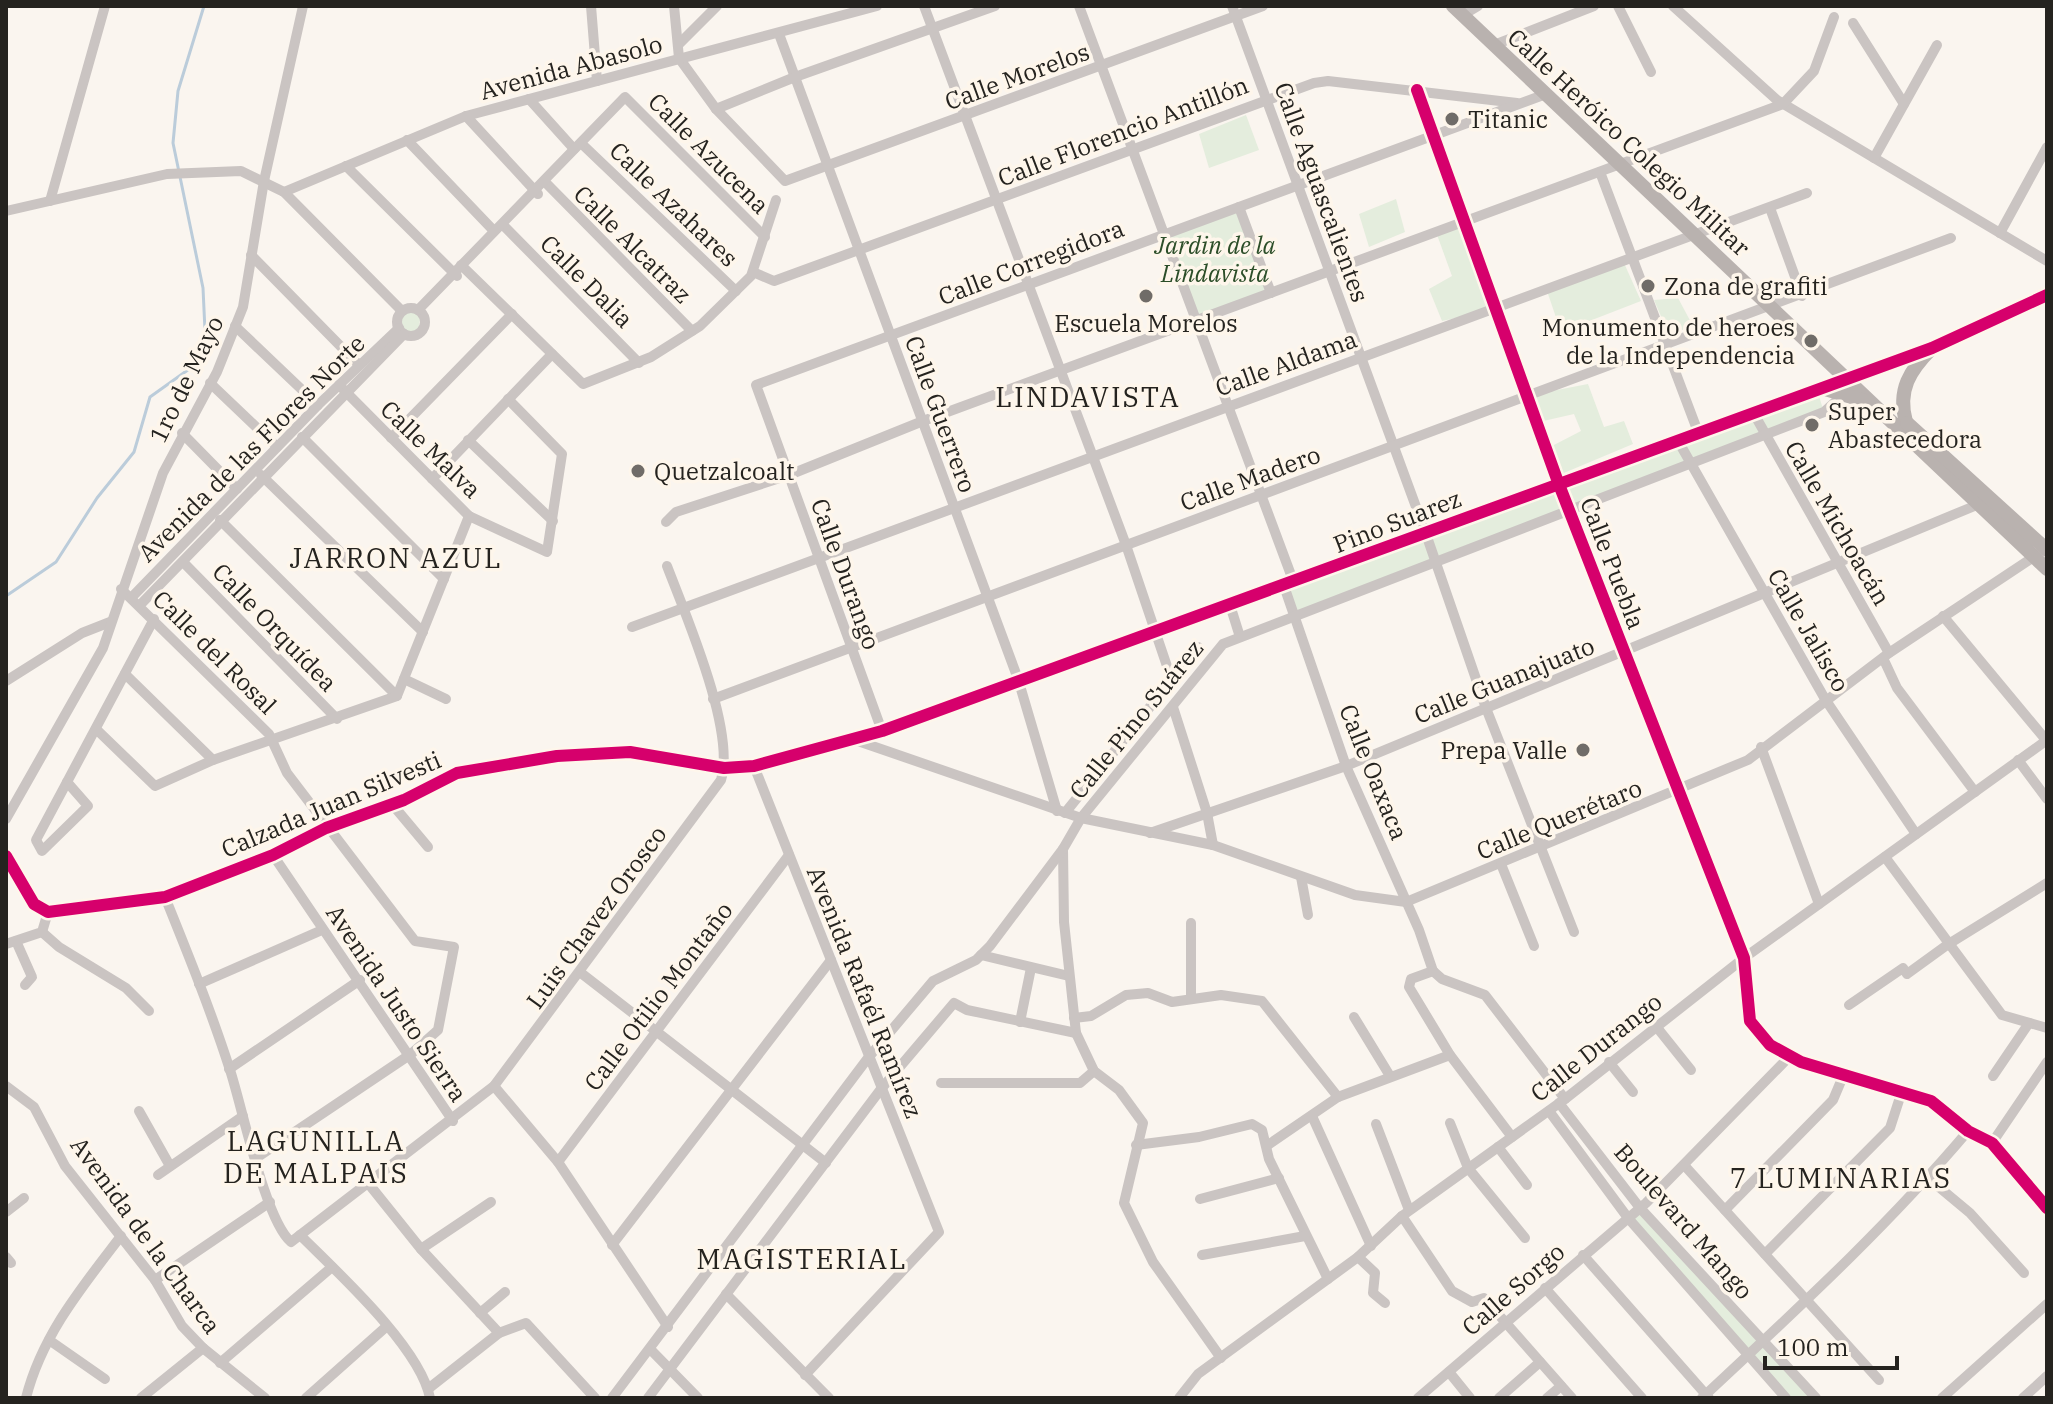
<svg xmlns="http://www.w3.org/2000/svg" width="2053" height="1404" font-family="'IBM Plex Serif',serif">
<style>
.green{fill:#e4eddd}
.lines{fill:none;stroke-linecap:round;stroke-linejoin:round}
.stream{stroke:#bbccda;stroke-width:3}
.minor{stroke:#cac4c2;stroke-width:10}
.major{stroke:#b9b2af;stroke-width:14}
.cycleway-casing{stroke:#fef6eb;stroke-width:17}
.cycleway{stroke:#d6006c;stroke-width:12}
.poi-dot{fill:#706c68;stroke:#fef6eb;stroke-width:3}
.labels{text-anchor:middle;dominant-baseline:central;stroke-width:7;stroke-linejoin:round;paint-order:stroke}
.street-label{font-size:24px;fill:#25231f;stroke:#fef6eb}
.poi-label{font-size:24px;fill:#25231f;stroke:#fef6eb;text-anchor:start}
.park-label{font-size:24px;font-style:italic;fill:#2c4e29;stroke:#fef6eb}
.quarter-label{font-size:28px;letter-spacing:2px;fill:#25231f;stroke:#fef6eb}
</style>
<rect width="100%" height="100%" fill="#faf5ef"/>
<g class="green">
<polygon points="1246,115 1259,150 1209,168 1199,134"/>
<polygon points="1396,199 1405,232 1369,247 1359,214"/>
<polygon points="1239,207 1271,293 1196,320 1164,235"/>
<polygon points="1466,221 1498,309 1442,321 1429,289 1452,276 1436,232"/>
<polygon points="1624,263 1641,301 1561,332 1547,291"/>
<polygon points="1678,298 1693,326 1669,335 1654,300"/>
<polygon points="402,312 421,313 418,333 401,332"/>
<polygon points="1588,384 1604,427 1624,421 1633,444 1559,475 1552,446 1581,431 1574,414 1539,422 1531,395"/>
<polygon points="1817,390 1824,412 1294,616 1284,586"/>
<polygon points="1640,1208 1816,1398 1786,1398 1628,1218"/>
</g>
<g class="lines">
<polyline class="stream" points="6,596 56,562 97,498 134,452 150,397 192,367 205,331 203,288 173,143 178,91 204,6"/>
<g class="minor">
<polyline points="591,6 597,81"/>
<polyline points="674,6 679,58 716,109 785,181 1263,6"/>
<polyline points="924,6 1126,545 1171,678"/>
<polyline points="1079,6 1294,583"/>
<polyline points="1232,6 1426,534 1486,708 1574,932"/>
<polyline points="1618,6 1651,72"/>
<polyline points="1673,6 1777,100 2047,261"/>
<polyline points="1463,15 1478,6"/>
<polyline points="1853,23 1904,104"/>
<polyline points="779,34 1018,679 1057,811"/>
<polyline points="678,45 717,6"/>
<polyline points="1494,45 1594,6"/>
<polyline points="1417,90 1558,482 1744,958 1750,1021 1770,1045 1801,1062 1931,1101 1968,1131 1992,1143 2047,1208"/>
<polyline points="529,99 574,149"/>
<polyline points="716,109 795,77 995,6"/>
<polyline points="466,116 538,194"/>
<polyline points="407,140 494,231"/>
<polyline points="584,146 736,291"/>
<polyline points="1874,158 1937,45"/>
<polyline points="346,166 457,276"/>
<polyline points="1600,172 1698,432"/>
<polyline points="547,184 692,331"/>
<polyline points="284,192 466,116 877,6"/>
<polyline points="50,201 105,6"/>
<polyline points="1239,207 1271,293"/>
<polyline points="1770,208 1802,296"/>
<polyline points="6,211 167,174 241,171 284,192 402,311"/>
<polyline points="505,227 639,363"/>
<polyline points="2000,233 2047,147"/>
<polyline points="251,255 359,365"/>
<polyline points="461,265 583,384 651,357 700,326 751,276 776,200"/>
<polyline points="753,272 774,281 1314,83 1328,81 1517,103"/>
<circle cx="411" cy="322" r="14"/>
<polyline points="418,310 625,97 765,237"/>
<polyline points="235,326 318,405"/>
<polyline points="210,383 277,447"/>
<polyline points="339,385 469,516 547,552 562,454 508,399"/>
<polyline points="1753,412 1889,653"/>
<polyline points="182,433 237,489"/>
<polyline points="302,437 444,579"/>
<polyline points="391,438 512,314"/>
<polyline points="1677,439 1825,699 1916,834"/>
<polyline points="468,440 553,521"/>
<polyline points="261,475 423,632"/>
<polyline points="432,479 552,354"/>
<polyline points="220,520 397,696"/>
<polyline points="666,522 676,512 789,475 923,421 1783,104 1814,71 1834,17"/>
<polyline points="184,563 337,719"/>
<polyline points="1284,586 1346,766 1419,930 1433,971"/>
<polyline points="121,589 269,734 287,773 415,941 454,947 438,1030 411,1054 256,1158"/>
<polyline points="132,597 318,405 399,328"/>
<polyline points="140,605 404,334"/>
<polyline points="1230,605 1240,637"/>
<polyline points="1943,616 2046,740"/>
<polyline points="632,627 1807,193"/>
<polyline points="1883,658 1897,688 1975,792"/>
<polyline points="125,674 213,760"/>
<polyline points="404,679 446,699"/>
<polyline points="6,681 82,633 110,622"/>
<polyline points="713,699 1951,238"/>
<polyline points="1173,707 1207,813 1213,845"/>
<polyline points="96,729 155,786 213,760 397,696 469,516"/>
<polyline points="882,731 756,385 1546,94"/>
<polyline points="852,739 1081,818 1213,845 1355,895 1406,902 1748,760 1889,653 2038,554"/>
<polyline points="1761,747 1819,904"/>
<polyline points="2018,760 2047,799"/>
<polyline points="754,766 939,1232 805,1375"/>
<polyline points="67,782 154,619"/>
<polygon points="67,782 88,806 42,851 36,840"/>
<polyline points="392,804 428,847"/>
<polyline points="1065,813 1198,647"/>
<polyline points="6,819 103,648 163,473 217,372 243,307 264,181 303,6"/>
<polyline points="1150,833 1346,766 1977,505"/>
<polyline points="273,855 453,1121"/>
<polyline points="6,856 34,904 48,912 165,897 273,855 326,828 404,800 457,773 557,756 630,752 724,768 754,766 882,731 1932,348 2047,295"/>
<polyline points="1885,857 2002,1015 2047,1028"/>
<polyline points="1501,864 1534,946"/>
<polyline points="1301,877 1308,915"/>
<path d="M165,897C188,954 211,1011 230,1070C242,1106 265,1220 291,1242L494,1086L721,780C736,731 686,616 667,566"/>
<polyline points="1191,923 1191,997"/>
<polyline points="42,932 59,947 126,988 149,1011"/>
<polyline points="16,941 32,977 25,985"/>
<polyline points="6,944 42,932 48,912"/>
<polyline points="981,955 1069,976"/>
<polyline points="1433,971 1411,979 1409,987 1450,1055 1512,1137"/>
<polyline points="1433,971 1442,979 1485,995 1565,1099"/>
<polyline points="581,973 826,1163"/>
<polyline points="199,984 322,930"/>
<polyline points="1849,1005 1903,968 1907,974 1947,945 2047,883"/>
<polyline points="1354,1017 1390,1076"/>
<polyline points="1074,1018 1091,1016 1126,995 1148,993 1172,1002 1221,995 1262,1001 1338,1097"/>
<polyline points="1020,1022 1031,968"/>
<polyline points="1655,1025 1691,1070"/>
<polyline points="1609,1062 1633,1092"/>
<polyline points="229,1069 360,980"/>
<polyline points="1993,1076 2029,1023"/>
<polyline points="941,1083 1080,1083 1094,1071"/>
<polyline points="6,1086 34,1107 65,1166 155,1280 182,1326 203,1348 265,1398"/>
<polyline points="494,1086 558,1162 668,1327"/>
<polyline points="1559,1103 1640,1208 1816,1398"/>
<polyline points="139,1111 170,1166"/>
<polyline points="1549,1111 1628,1218 1786,1398"/>
<polyline points="1312,1116 1371,1246"/>
<polyline points="1450,1123 1468,1168 1525,1238"/>
<polyline points="1376,1124 1409,1210"/>
<polyline points="1992,1143 2047,1062"/>
<polyline points="1136,1145 1199,1137 1252,1124 1262,1130 1269,1159 1328,1279"/>
<polyline points="1268,1145 1338,1097 1450,1055"/>
<polyline points="1498,1147 1527,1185"/>
<polyline points="558,1162 789,855"/>
<polyline points="1684,1165 1879,1380"/>
<polyline points="158,1175 243,1116"/>
<polyline points="1928,1178 1970,1213 2024,1273"/>
<polyline points="368,1183 421,1249 499,1333"/>
<polyline points="1200,1199 1279,1178"/>
<polyline points="1725,1210 1833,1100 1844,1074"/>
<polyline points="6,1212 24,1198"/>
<polyline points="1402,1216 1452,1291 1472,1302 1484,1298 1572,1398"/>
<path d="M300,1235C337,1272 420,1347 430,1398"/>
<polyline points="612,1245 831,960"/>
<polyline points="421,1249 491,1202"/>
<polyline points="1765,1254 1890,1128 1902,1091"/>
<polyline points="1202,1255 1305,1236"/>
<polyline points="1583,1255 1709,1398"/>
<polyline points="6,1257 11,1263"/>
<polyline points="1358,1257 1375,1273 1373,1293 1385,1303"/>
<polyline points="155,1280 270,1202"/>
<polyline points="1545,1288 1642,1398"/>
<polyline points="726,1294 829,1398"/>
<polyline points="480,1313 505,1292"/>
<polyline points="49,1340 105,1379"/>
<polyline points="651,1350 698,1398"/>
<polyline points="1221,1358 1153,1262 1124,1203 1143,1123 1119,1090 1094,1071 1076,1033 1064,922 1063,849 1081,818 1223,644 1824,412 1844,394"/>
<polyline points="220,1363 332,1267"/>
<polyline points="1449,1372 1470,1398"/>
<polyline points="428,1389 499,1333 526,1323 595,1398"/>
<path d="M26,1398C42,1335 82,1287 121,1236"/>
<polyline points="141,1398 203,1348"/>
<polyline points="306,1398 387,1326"/>
<polyline points="612,1398 868,1058 933,981 976,960 990,946 1063,849"/>
<polyline points="648,1398 881,1089 954,1003 967,1010 1076,1033"/>
<polyline points="1179,1398 1198,1374 1358,1257 1402,1216 1565,1099 1744,958 2047,740"/>
<polyline points="1418,1398 1646,1203 1790,1056"/>
<polyline points="1499,1398 1540,1362"/>
<polyline points="1547,1398 1561,1386"/>
<path d="M1702,1398C1795,1311 1885,1229 1968,1131"/>
<polyline points="1942,1398 2047,1304"/>
<polyline points="2023,1398 2047,1376"/>
</g>
<g class="major">
<polyline points="1453,6 2047,569"/>
<polyline points="1822,388 1868,402"/>
<path d="M1906,422C1897,390 1910,370 1932,348"/>
<polyline points="1907,423 2047,550"/>
</g>
<defs>
<g id="cycleway">
<polyline points="1417,90 1558,482 1744,958 1750,1021 1770,1045 1801,1062 1931,1101 1968,1131 1992,1143 2047,1208"/>
<polyline points="6,856 34,904 48,912 165,897 273,855 326,828 404,800 457,773 557,756 630,752 724,768 754,766 882,731 1932,348 2047,295"/>
</g>
</defs>
<use href="#cycleway" class="cycleway-casing"/>
<use href="#cycleway" class="cycleway"/>
</g>
<g class="poi-dot">
<circle cx="1452" cy="119" r="8"/>
<circle cx="1648" cy="286" r="8"/>
<circle cx="1146" cy="296" r="8"/>
<circle cx="1811" cy="341" r="8"/>
<circle cx="1812" cy="425" r="8"/>
<circle cx="638" cy="471" r="8"/>
<circle cx="1583" cy="750" r="8"/>
</g>
<g class="labels">
<g class="street-label">
<text transform="translate(571 67) rotate(-15)">Avenida Abasolo</text>
<text transform="translate(1017 76) rotate(-20)">Calle Morelos</text>
<text transform="translate(1123 131) rotate(-21)">Calle Florencio Antillón</text>
<text transform="translate(1629 142) rotate(43)">Calle Heróico Colegio Militar</text>
<text transform="translate(709 153) rotate(45)">Calle Azucena</text>
<text transform="translate(1322 192) rotate(70)">Calle Aguascalientes</text>
<text transform="translate(674 204) rotate(44)">Calle Azahares</text>
<text transform="translate(633 244) rotate(45)">Calle Alcatraz</text>
<text transform="translate(1031 262) rotate(-21)">Calle Corregidora</text>
<text transform="translate(587 281) rotate(45)">Calle Dalia</text>
<text transform="translate(1286 363) rotate(-20)">Calle Aldama</text>
<text transform="translate(186 379) rotate(-64)">1ro de Mayo</text>
<text transform="translate(941 414) rotate(70)">Calle Guerrero</text>
<text transform="translate(251 448) rotate(-45)">Avenida de las Flores Norte</text>
<text transform="translate(431 449) rotate(44)">Calle Malva</text>
<text transform="translate(1250 478) rotate(-20)">Calle Madero</text>
<text transform="translate(1397 521) rotate(-21)">Pino Suarez</text>
<text transform="translate(1838 523) rotate(60)">Calle Michoacán</text>
<text transform="translate(1613 563) rotate(69)">Calle Puebla</text>
<text transform="translate(846 574) rotate(70)">Calle Durango</text>
<text transform="translate(275 627) rotate(46)">Calle Orquídea</text>
<text transform="translate(1809 630) rotate(60)">Calle Jalisco</text>
<text transform="translate(215 652) rotate(45)">Calle del Rosal</text>
<text transform="translate(1504 680) rotate(-22)">Calle Guanajuato</text>
<text transform="translate(1136 719) rotate(-51)">Calle Pino Suárez</text>
<text transform="translate(1374 772) rotate(68)">Calle Oaxaca</text>
<text transform="translate(331 804) rotate(-23)">Calzada Juan Silvesti</text>
<text transform="translate(1559 819) rotate(-22)">Calle Querétaro</text>
<text transform="translate(596 917) rotate(-54)">Luis Chavez Orosco</text>
<text transform="translate(865 992) rotate(68)">Avenida Rafaél Ramírez</text>
<text transform="translate(658 996) rotate(-53)">Calle Otilio Montaño</text>
<text transform="translate(397 1003) rotate(56)">Avenida Justo Sierra</text>
<text transform="translate(1596 1047) rotate(-38)">Calle Durango</text>
<text transform="translate(1684 1221) rotate(49)">Boulevard Mango</text>
<text transform="translate(146 1235) rotate(54)">Avenida de la Charca</text>
<text transform="translate(1513 1289) rotate(-41)">Calle Sorgo</text>
</g>
<g class="poi-label">
<text x="1468" y="119">Titanic</text>
<text x="1664" y="286">Zona de grafiti</text>
<text x="1146" y="323" text-anchor="middle">Escuela Morelos</text>
<text x="1795" y="327" text-anchor="end">Monumento de heroes<tspan x="1795" dy="28">de la Independencia</tspan></text>
<text x="1828" y="411">Super<tspan x="1828" dy="28">Abastecedora</tspan></text>
<text x="654" y="471">Quetzalcoalt</text>
<text x="1567" y="750" text-anchor="end">Prepa Valle</text>
</g>
<g class="park-label">
<text x="1215" y="245">Jardin de la<tspan x="1215" dy="28">Lindavista</tspan></text>
</g>
<g class="quarter-label">
<text x="1088" y="396">LINDAVISTA</text>
<text x="396" y="557">JARRON AZUL</text>
<text x="316" y="1140">LAGUNILLA<tspan x="316" dy="32">DE MALPAIS</tspan></text>
<text x="1841" y="1177">7 LUMINARIAS</text>
<text x="802" y="1258">MAGISTERIAL</text>
</g>
</g>
<rect width="2053" height="1404" fill="none" stroke="#25231f" stroke-width="16"/>
<path d="M1765 1356v12h132v-12" fill="none" stroke="#25231f" stroke-width="4"/>
<text x="1777" y="1356" font-size="24" fill="#25231f" stroke="#fef6eb" stroke-width="6" paint-order="stroke">100 m</text>
</svg>
